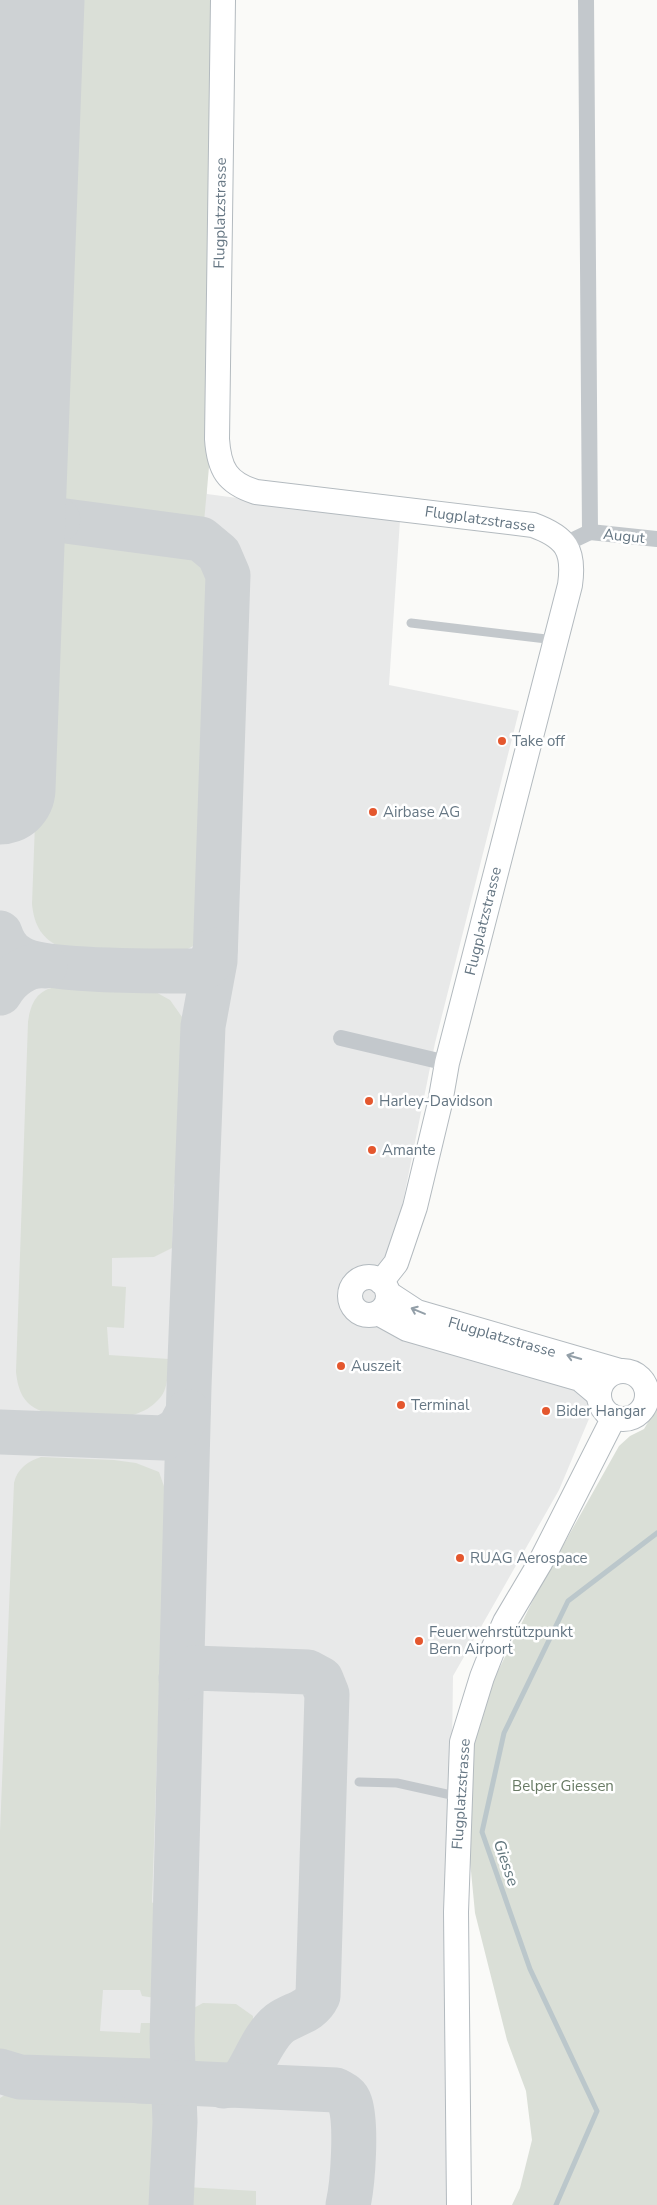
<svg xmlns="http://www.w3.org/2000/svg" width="657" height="2205" font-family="'Nunito Sans',sans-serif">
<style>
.built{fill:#e8e9e9}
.green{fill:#dadfd7}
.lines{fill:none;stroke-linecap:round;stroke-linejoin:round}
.stream{stroke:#bbc7cb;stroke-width:5}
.taxiway{stroke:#ced2d4;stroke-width:45}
.runway{stroke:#ced2d4;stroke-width:111}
.secondary-casing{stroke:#b3babf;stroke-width:26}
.lane{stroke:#c3c8cc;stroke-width:9}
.street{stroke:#c3c8cc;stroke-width:16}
.secondary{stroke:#fff;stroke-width:24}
.oneway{stroke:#939fa8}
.poi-dot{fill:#e4572e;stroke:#fff;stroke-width:2}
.labels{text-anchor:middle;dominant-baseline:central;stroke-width:5;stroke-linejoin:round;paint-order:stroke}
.street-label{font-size:15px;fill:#657683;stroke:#fff}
.poi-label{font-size:15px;fill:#657683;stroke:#fff;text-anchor:start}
.park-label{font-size:15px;fill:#687a64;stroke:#fff}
.water-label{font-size:16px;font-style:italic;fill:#60757c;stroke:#fff}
</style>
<rect width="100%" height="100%" fill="#fafaf8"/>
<polygon class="built" points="0,0 215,0 207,494 400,520 389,685 519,711 435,1043 390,1266 378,1313 599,1395 559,1490 453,1676 446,2205 0,2205"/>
<g class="green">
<path d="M67,0H217L208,170L215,201L209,467L204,522L63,504C51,497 50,488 48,475Z"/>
<path d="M88,536C116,540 184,542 205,558C212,562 215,569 218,577L217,675L206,928C202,940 191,950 179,952L63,948C42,940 34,925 32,904L44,581C49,551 57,539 88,536Z"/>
<path d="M60,986L152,990L170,1000L182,1017L178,1178L174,1185L172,1248L154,1257L112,1258V1286L126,1287L124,1328L107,1327L109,1355L169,1359C167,1373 169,1389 159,1399C152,1407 143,1412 133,1415C125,1417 50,1414 41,1411C23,1404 18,1390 16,1372L28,1022C31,1001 38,989 60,986Z"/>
<polygon points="657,1407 657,2205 512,2205 520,2188 532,2140 526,2091 507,2040 475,1913 466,1819 471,1749 495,1677 538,1590 619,1446 630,1436 644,1429"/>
<path d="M41,1457L114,1460L136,1463L159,1472L166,1492L152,1902L163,1917L160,1994L155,1998L142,1996L140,1990H103L100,2031L140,2033L141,2023H159L158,2054L151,2061L135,2069L18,2066L7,2061L0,2054V1832L14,1483C17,1469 28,1461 41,1457Z"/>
<path d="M203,2003L236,2004L253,2016C253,2024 254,2035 250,2043C237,2068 212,2080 191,2057C186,2051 183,2042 183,2035C184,2026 189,2017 192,2009Z"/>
<path d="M31,2089C59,2090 124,2086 146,2099C155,2104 159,2114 162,2124L159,2205H0V2098L11,2091Z"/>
<polygon points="186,2187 256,2191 256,2205 185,2205"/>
</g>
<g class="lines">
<polyline class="stream" points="556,2205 597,2111 530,1969 482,1832 504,1733 568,1601 657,1533"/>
<g class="taxiway">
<path d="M13,438C14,477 12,509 58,520L201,539L219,554L228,575L215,961L203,1026L189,1387L172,2040L175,2122L171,2205"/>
<path d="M10,579C11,547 23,525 58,520"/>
<path d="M0,933C3,942 9,952 18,957C41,972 160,971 193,971C206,969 213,963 215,950"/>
<path d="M0,993C9,977 27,964 45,966"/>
<polyline points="0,1432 164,1438 179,1429 188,1412"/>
<path d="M181,1678L194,1668L308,1672L321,1679L327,1694L318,1996C310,2013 294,2013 280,2023C264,2035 255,2062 244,2078L237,2084L223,2086"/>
<polyline points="0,2071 20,2077 150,2081 163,2080 167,2076"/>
<path d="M139,2081L336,2090C342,2093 348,2096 350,2103C357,2124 353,2183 348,2205"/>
</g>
<polyline class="runway" points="0,789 29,0"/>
<defs>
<g id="secondary">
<path d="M223,0L217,439C219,469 227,483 256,492L533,525C566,537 575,550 570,585L447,1063L440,1103L415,1207L396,1263L381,1282"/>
<circle cx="369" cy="1296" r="19"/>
<polyline points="388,1293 417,1312 620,1371"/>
<polyline points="378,1313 407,1329 580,1379 599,1395"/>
<circle cx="623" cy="1395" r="24"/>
<polyline points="459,2205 456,1912 462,1742 482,1677 493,1649 505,1622 540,1563 614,1417"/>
</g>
</defs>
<use href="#secondary" class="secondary-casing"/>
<g class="lane">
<polyline points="411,623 555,640"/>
<polyline points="359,1782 397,1783 460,1797"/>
</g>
<g class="street">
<polyline points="590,532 657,539"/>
<polyline points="565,544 590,532 586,0"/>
<polyline points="341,1038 447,1063"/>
</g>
<use href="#secondary" class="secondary"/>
</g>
<defs><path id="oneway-shaft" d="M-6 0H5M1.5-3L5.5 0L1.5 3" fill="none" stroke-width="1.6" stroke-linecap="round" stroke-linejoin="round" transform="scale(1.25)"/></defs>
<g class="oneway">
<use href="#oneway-shaft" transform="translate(418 1311) rotate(-157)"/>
<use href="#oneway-shaft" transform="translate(574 1357) rotate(-164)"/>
</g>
<g class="poi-dot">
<circle cx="502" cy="741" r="5"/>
<circle cx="373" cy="812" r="5"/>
<circle cx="369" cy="1101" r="5"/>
<circle cx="372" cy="1150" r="5"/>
<circle cx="341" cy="1366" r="5"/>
<circle cx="401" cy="1405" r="5"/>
<circle cx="546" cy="1411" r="5"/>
<circle cx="460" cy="1558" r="5"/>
<circle cx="419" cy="1641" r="5"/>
</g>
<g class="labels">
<g class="street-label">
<text transform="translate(220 213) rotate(-89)">Flugplatzstrasse</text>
<text transform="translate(480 519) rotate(8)">Flugplatzstrasse</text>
<text transform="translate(624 536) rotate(6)">Augut</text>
<text transform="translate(483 921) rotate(-76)">Flugplatzstrasse</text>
<text transform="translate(502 1337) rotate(16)">Flugplatzstrasse</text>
<text transform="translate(461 1794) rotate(-86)">Flugplatzstrasse</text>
</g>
<g class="poi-label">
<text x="512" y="741">Take off</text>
<text x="383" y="812">Airbase AG</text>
<text x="379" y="1101">Harley-Davidson</text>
<text x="382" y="1150">Amante</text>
<text x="351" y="1366">Auszeit</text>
<text x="411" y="1405">Terminal</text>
<text x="556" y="1411">Bider Hangar</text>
<text x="470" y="1558">RUAG Aerospace</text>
<text x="429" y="1632">Feuerwehrstützpunkt<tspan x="429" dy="17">Bern Airport</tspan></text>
</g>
<g class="park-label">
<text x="563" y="1786">Belper Giessen</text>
</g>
<g class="water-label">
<text transform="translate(506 1863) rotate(71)">Giesse</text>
</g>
</g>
</svg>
